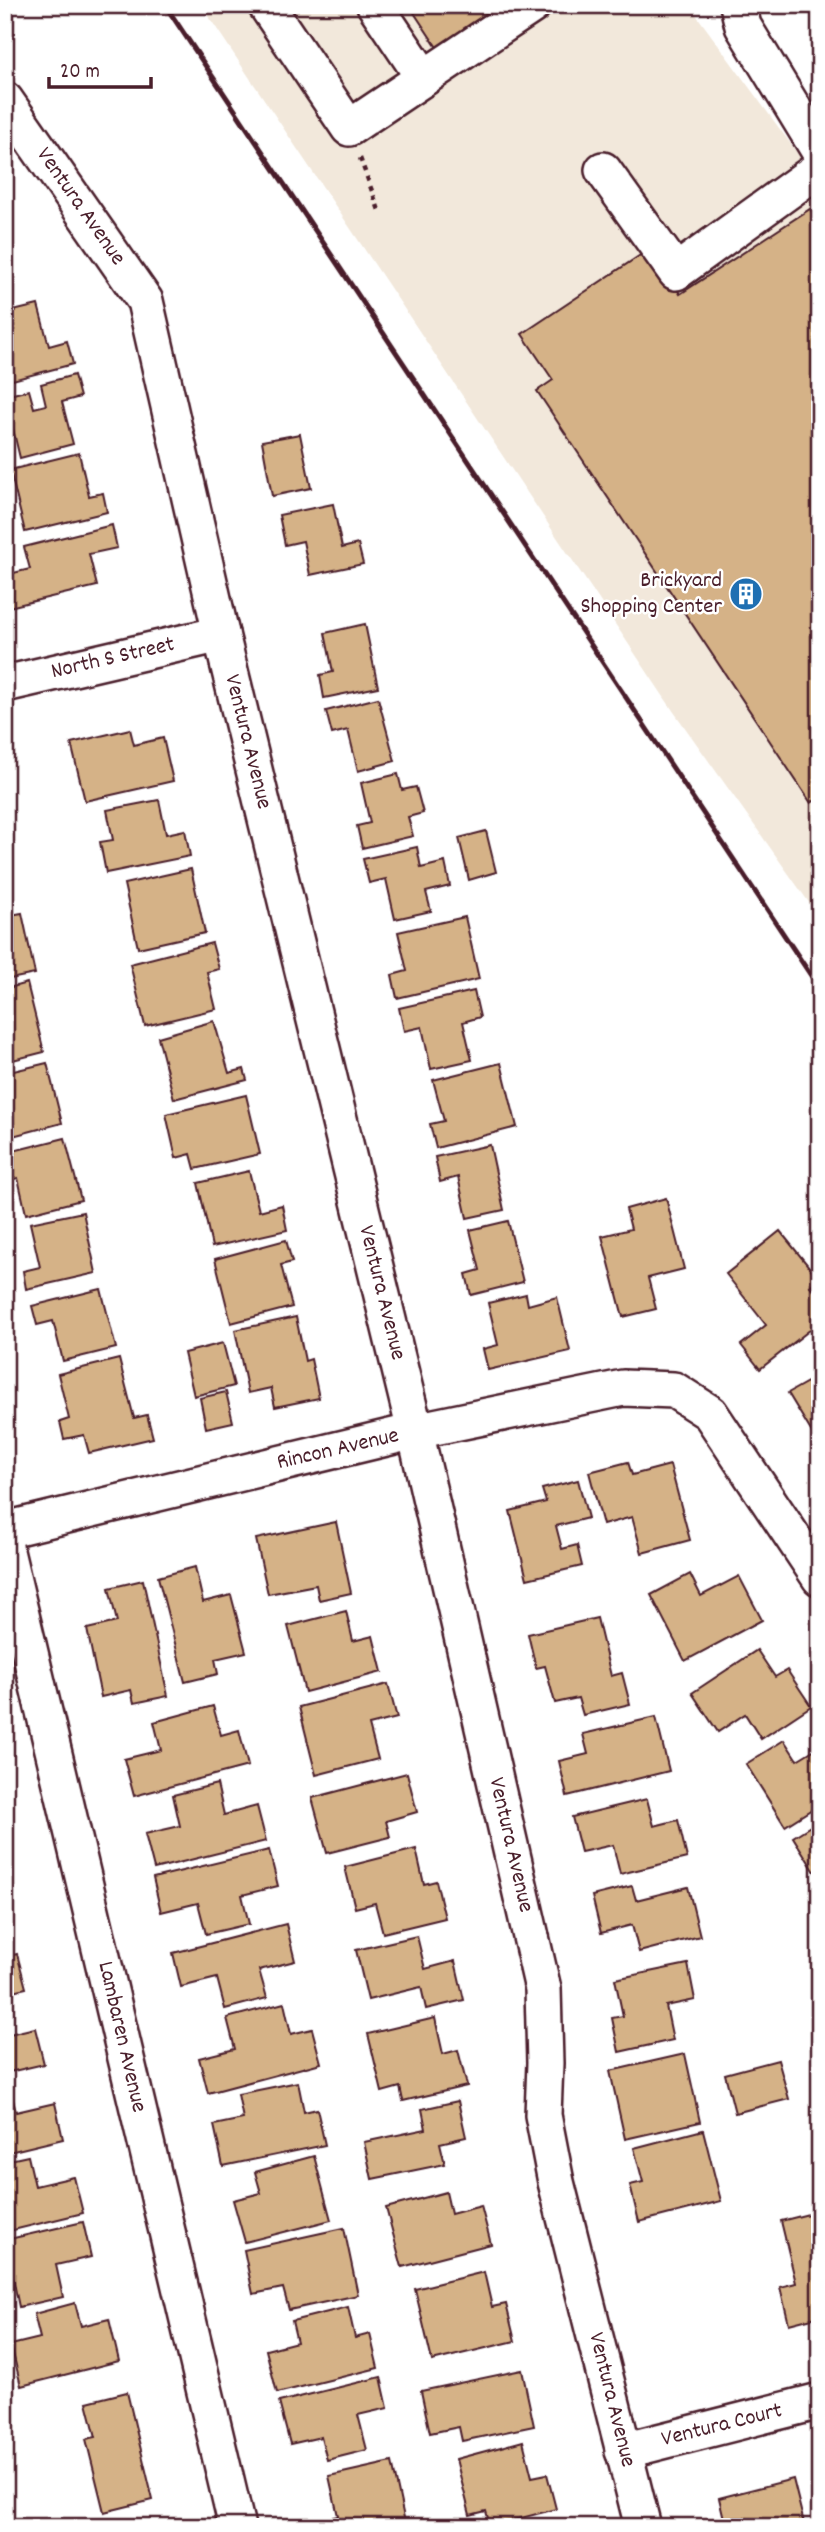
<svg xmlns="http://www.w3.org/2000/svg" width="825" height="2532" font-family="Dekko,sans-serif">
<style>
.built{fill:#f2e8db}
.building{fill:#d5b287;stroke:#4a1f2b;stroke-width:2}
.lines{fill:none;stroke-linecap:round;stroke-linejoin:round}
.minor-casing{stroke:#4a1f2b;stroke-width:40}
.path{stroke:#4a1f2b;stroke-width:4.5;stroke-dasharray:5 5;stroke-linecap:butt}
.minor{stroke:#fff;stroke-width:35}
.rail{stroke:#4a1f2b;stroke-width:5}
.labels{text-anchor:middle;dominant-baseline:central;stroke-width:5;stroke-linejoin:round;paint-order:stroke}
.street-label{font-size:23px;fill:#4a1f2b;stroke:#fff}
.poi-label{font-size:23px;fill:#4a1f2b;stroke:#fff;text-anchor:end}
</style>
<rect width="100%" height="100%" fill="#fff"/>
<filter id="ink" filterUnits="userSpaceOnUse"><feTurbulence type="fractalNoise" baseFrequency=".0143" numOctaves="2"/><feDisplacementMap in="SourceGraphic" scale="14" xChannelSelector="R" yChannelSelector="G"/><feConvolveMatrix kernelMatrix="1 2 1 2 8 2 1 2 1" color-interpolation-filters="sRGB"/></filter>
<g filter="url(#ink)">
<polygon class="built" points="201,5 689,5 820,184 820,918 674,712"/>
<g class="building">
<polygon points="409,5 504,5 438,49"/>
<polygon points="810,209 820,224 820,797 811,803 537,391 553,380 522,334 651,248 680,294"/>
<polygon points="38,305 49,346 67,341 73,364 5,382 5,313"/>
<polygon points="74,375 80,397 62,402 73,444 20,458 5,396 29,390 34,408 46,405 41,384"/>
<polygon points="300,434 311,488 272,496 262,441"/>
<polygon points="79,453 89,496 103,493 107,512 25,532 10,470"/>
<polygon points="333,504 342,548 358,544 363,564 310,575 303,541 285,545 279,515"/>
<polygon points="112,525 117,548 89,554 97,586 5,608 5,575 30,569 24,547"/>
<polygon points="365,624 378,687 324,698 320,675 333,672 325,633"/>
<polygon points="378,698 395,761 358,771 348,730 332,734 326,711"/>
<polygon points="130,729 134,745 163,738 173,781 85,801 71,743"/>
<polygon points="398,774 402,790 416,787 423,813 408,817 413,836 362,848 357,826 370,823 361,783"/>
<polygon points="159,800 166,834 185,830 190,856 106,873 100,842 113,840 107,810"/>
<polygon points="486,831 496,872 469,880 459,838"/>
<polygon points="417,847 421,868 445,862 450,886 426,892 431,911 395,919 386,879 369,883 363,859"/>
<polygon points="191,869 205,933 138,948 124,884"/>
<polygon points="22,913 35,974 5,980 5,916"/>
<polygon points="465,917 479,979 397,998 392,975 407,971 398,932"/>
<polygon points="212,943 219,969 207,972 216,1009 145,1026 130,964"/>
<polygon points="27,983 44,1052 5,1062 5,989"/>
<polygon points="474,991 480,1017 463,1022 472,1060 431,1069 422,1027 404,1031 399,1008"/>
<polygon points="214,1021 229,1073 244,1069 247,1080 174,1099 158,1037"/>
<polygon points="47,1063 62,1123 5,1138 5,1073"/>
<polygon points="501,1063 517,1127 436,1148 430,1124 444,1121 433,1080"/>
<polygon points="246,1095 260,1154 195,1169 191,1154 176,1158 166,1114"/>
<polygon points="65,1138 81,1200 26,1214 18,1178 5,1181 5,1153"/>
<polygon points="490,1145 504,1210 467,1218 458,1177 440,1182 435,1157"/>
<polygon points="249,1171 259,1211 282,1205 287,1230 212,1247 198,1183"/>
<polygon points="666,1198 684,1269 648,1278 656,1309 623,1317 602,1236 631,1229 626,1209"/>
<polygon points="83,1212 96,1273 26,1289 23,1271 40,1267 30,1223"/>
<polygon points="508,1221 523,1282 471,1295 466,1274 480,1270 470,1230"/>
<polygon points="780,1231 819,1279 810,1286 820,1298 820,1322 760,1369 741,1345 766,1325 726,1274"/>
<polygon points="286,1240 292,1262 281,1265 292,1307 231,1323 215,1259"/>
<polygon points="101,1289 116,1348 63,1361 53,1321 37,1325 32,1306"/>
<polygon points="526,1294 528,1305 557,1297 570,1351 488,1370 483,1349 498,1345 488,1303"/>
<polygon points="296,1317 305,1361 311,1359 319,1398 275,1407 271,1388 248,1393 235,1330"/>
<polygon points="820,1338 820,1356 812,1343"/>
<polygon points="223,1343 234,1386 194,1396 184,1353"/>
<polygon points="119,1359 134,1418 147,1415 153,1438 89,1453 84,1435 64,1439 60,1422 69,1419 58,1374"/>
<polygon points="820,1375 820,1446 788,1393"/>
<polygon points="226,1392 233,1422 206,1428 200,1398"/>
<polygon points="628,1462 632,1475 670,1465 690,1540 642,1553 632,1517 603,1525 589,1472"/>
<polygon points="578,1480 588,1518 556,1526 562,1549 577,1545 582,1566 527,1579 510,1511 546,1502 542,1489"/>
<polygon points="336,1522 351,1593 319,1600 316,1585 268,1594 256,1539"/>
<polygon points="195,1567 203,1602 231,1595 246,1652 215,1659 218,1674 185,1682 158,1577"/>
<polygon points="690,1574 701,1596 739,1576 762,1620 685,1661 651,1595"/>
<polygon points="143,1580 168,1696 134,1703 131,1690 101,1697 87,1629 117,1622 109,1588"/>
<polygon points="346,1611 353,1641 373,1636 382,1672 305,1692 288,1626"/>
<polygon points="597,1618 611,1676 622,1673 630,1704 583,1715 578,1698 555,1703 545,1666 536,1668 528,1634"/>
<polygon points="757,1650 775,1677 787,1670 811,1706 761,1739 745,1714 718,1732 692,1693"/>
<polygon points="388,1684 397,1718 369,1725 378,1759 316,1775 299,1707"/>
<polygon points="213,1706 221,1735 239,1730 248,1766 134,1796 124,1759 161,1750 154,1722"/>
<polygon points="656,1717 669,1771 567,1796 559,1761 588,1754 583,1734"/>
<polygon points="784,1740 797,1760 820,1746 820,1804 785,1826 746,1764"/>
<polygon points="407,1773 417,1812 386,1821 390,1837 327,1853 312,1798"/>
<polygon points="217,1784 224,1815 257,1806 266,1841 154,1869 145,1834 180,1826 173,1795"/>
<polygon points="647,1799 654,1826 678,1820 687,1858 620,1874 613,1845 581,1852 572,1817"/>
<polygon points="820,1820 820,1880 793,1837"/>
<polygon points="416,1849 424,1884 436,1881 445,1918 383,1933 375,1903 355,1908 345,1867"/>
<polygon points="269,1850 278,1886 242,1895 249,1924 206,1934 198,1903 161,1912 153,1878"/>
<polygon points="632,1886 636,1900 688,1887 700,1936 639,1952 632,1925 601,1933 592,1896"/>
<polygon points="286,1924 295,1961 259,1970 267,1998 225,2009 217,1978 181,1987 173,1953"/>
<polygon points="417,1936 425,1969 455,1961 464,2000 426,2009 421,1987 368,2000 356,1950"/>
<polygon points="17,1954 26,1988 5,1993 5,1957"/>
<polygon points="688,1964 695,2000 666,2006 673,2040 619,2052 612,2018 623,2016 615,1979"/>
<polygon points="284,2003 291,2034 312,2029 321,2063 208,2093 199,2058 235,2049 227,2018"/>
<polygon points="435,2018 443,2054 458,2050 467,2086 403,2101 400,2087 382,2092 368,2034"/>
<polygon points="35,2028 44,2064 5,2073 5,2035"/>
<polygon points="685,2054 700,2122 625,2139 610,2071"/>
<polygon points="778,2060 789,2099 735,2113 725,2074"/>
<polygon points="298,2082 304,2112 317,2109 325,2145 223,2166 214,2125 243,2119 238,2094"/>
<polygon points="9,2084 16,2112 55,2103 63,2139 5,2153 5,2085"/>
<polygon points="458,2101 466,2137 440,2143 445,2164 372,2179 364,2142 426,2129 422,2109"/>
<polygon points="703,2130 721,2201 639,2222 630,2185 643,2182 634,2148"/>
<polygon points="28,2156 35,2186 74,2177 83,2213 5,2232 5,2161"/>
<polygon points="314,2156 331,2220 245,2242 233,2200 261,2193 255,2172"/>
<polygon points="446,2192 451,2214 481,2206 491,2244 402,2267 386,2208"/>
<polygon points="820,2211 820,2316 789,2324 780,2287 796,2283 781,2221"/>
<polygon points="83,2222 91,2257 56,2265 63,2297 19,2307 13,2278 5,2280 5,2240"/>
<polygon points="344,2228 358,2295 289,2310 283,2288 253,2294 244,2250"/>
<polygon points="484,2272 492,2307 506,2304 515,2341 432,2361 415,2289"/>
<polygon points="75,2303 81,2326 109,2319 119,2361 21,2386 11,2345 40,2338 34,2314"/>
<polygon points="348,2307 355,2338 370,2334 378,2368 277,2393 266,2350 297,2342 292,2321"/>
<polygon points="522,2370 534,2426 462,2441 459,2427 430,2433 421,2391"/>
<polygon points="381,2377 388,2408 358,2415 367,2450 327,2460 321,2437 290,2444 279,2402"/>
<polygon points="127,2392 153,2500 104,2512 86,2439 96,2437 87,2402"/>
<polygon points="523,2441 532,2477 547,2474 556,2509 490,2526 486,2511 470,2515 456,2459"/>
<polygon points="392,2462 406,2527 311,2527 310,2522 338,2516 329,2476"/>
<polygon points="793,2479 805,2527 726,2527 719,2498"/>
<polygon points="559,2520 561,2527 528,2527"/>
</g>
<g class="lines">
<defs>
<g id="minor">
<polyline points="266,5 349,128 533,5"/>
<polyline points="375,5 424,78"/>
<polyline points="738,5 743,26 820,152"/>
<polyline points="5,100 145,301 221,634 415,1431 543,1989 545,2063 543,2115 556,2182 643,2527"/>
<polyline points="603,170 676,272 820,168"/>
<polyline points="5,684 221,634"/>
<polyline points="5,1530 415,1431 623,1388 674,1390 710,1413 820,1578"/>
<polyline points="5,1547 237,2527"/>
<polyline points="623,2451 820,2401"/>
</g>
</defs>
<use href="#minor" class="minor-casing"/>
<polyline class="path" points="360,158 380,213"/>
<use href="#minor" class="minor"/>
<polyline class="rail" points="165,5 820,989"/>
</g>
</g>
<defs>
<symbol id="building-disc" viewBox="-11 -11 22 22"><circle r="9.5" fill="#1f6fb2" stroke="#fff"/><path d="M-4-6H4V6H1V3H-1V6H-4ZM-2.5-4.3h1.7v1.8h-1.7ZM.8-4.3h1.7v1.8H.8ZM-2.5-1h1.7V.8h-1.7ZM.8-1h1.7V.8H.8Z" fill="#fff"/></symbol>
</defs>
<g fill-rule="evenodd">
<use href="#building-disc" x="727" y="575" width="38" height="38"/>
</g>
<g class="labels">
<g class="street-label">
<text transform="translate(80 207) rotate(55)">Ventura Avenue</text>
<text transform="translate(113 659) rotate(-13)">North S Street</text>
<text transform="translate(247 742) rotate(76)">Ventura Avenue</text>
<text transform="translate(381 1293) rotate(76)">Ventura Avenue</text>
<text transform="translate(338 1450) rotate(-13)">Rincon Avenue</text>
<text transform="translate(510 1845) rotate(77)">Ventura Avenue</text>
<text transform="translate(121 2037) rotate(77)">Lambaren Avenue</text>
<text transform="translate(611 2400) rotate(76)">Ventura Avenue</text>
<text transform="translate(722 2426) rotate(-14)">Ventura Court</text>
</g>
<g class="poi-label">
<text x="722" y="581">Brickyard<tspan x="722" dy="26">Shopping Center</tspan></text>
</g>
</g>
<rect width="825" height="2532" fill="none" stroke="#fff" stroke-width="28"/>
<rect x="14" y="14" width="797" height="2504" fill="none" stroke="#4a1f2b" stroke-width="2.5" filter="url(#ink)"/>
<path d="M49 77v10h102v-10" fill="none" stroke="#4a1f2b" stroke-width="3.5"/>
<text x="60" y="77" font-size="21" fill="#4a1f2b" stroke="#ffffff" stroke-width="5" paint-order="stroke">20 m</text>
</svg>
